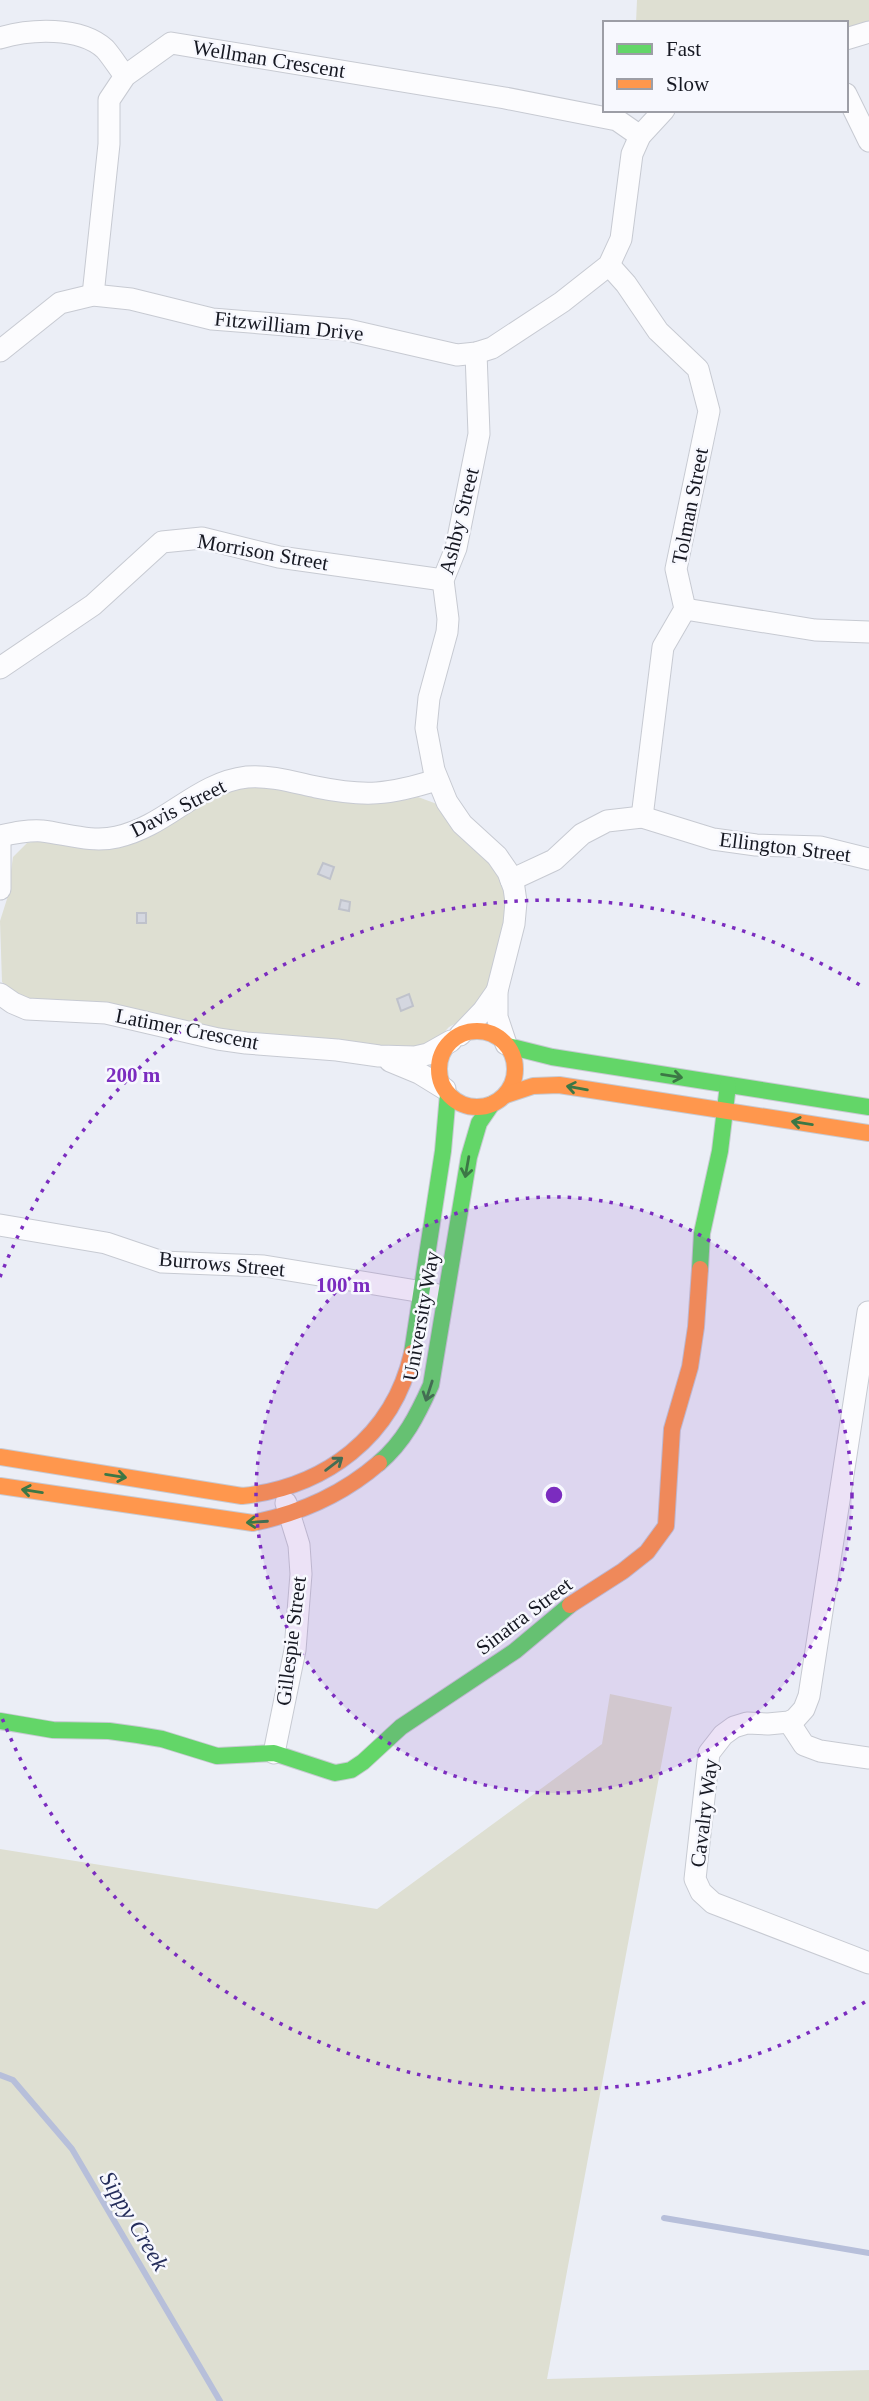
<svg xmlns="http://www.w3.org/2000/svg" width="869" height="2401" font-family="'Times New Roman',serif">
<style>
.green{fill:#dedfd2}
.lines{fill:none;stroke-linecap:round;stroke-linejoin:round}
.stream{stroke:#b7bfda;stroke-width:6}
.building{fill:#d4d7e0;stroke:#bfc2cb;stroke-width:2}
.street-casing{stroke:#c7cad2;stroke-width:23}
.fast-casing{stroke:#c7cad2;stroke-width:18}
.slow-casing{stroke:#c7cad2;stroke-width:18}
.street{stroke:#fcfcfe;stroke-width:21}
.fast{stroke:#63d668;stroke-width:16}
.slow{stroke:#ff974d;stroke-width:16}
.oneway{stroke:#3c7745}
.ring{fill:none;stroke:#7b2cbf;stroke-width:3.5;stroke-dasharray:3.5 7}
.labels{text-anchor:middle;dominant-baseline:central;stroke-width:5;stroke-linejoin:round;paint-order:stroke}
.street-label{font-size:21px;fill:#161822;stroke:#f7f8fe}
.water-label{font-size:23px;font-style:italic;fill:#242d5b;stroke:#f7f8fe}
.centre{fill:#7b2cbf;stroke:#f7f8fe;stroke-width:3.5}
.ring-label{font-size:21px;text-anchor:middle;font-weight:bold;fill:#7b2cbf;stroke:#f7f8fe;stroke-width:5;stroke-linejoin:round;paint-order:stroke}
</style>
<rect width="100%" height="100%" fill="#ebeef6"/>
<g class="green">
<polygon points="637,0 869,0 869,21 846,28 846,23 636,23"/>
<polygon points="256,785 405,800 418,797 437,804 487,859 502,879 506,901 506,915 490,985 466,1018 449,1027 434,1043 422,1051 254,1036 32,1001 17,994 2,982 0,921 7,899 13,857 27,843 39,841 122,846 152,836 217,794"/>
<polygon points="610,1694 672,1707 547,2379 869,2370 869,2401 0,2401 0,1849 377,1909 602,1744"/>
</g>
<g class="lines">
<g class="stream">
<polyline points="0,2075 13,2080 72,2149 220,2401"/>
<polyline points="664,2218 869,2253"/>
</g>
</g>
<g class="building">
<polygon points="323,863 334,867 330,879 318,874"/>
<polygon points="341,900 350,902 349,911 339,909"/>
<rect x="137" y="913" width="9" height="10"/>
<polygon points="409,994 413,1006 401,1011 397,999"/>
</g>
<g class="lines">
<defs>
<g id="street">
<path d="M0,38C30,29 80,26 105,49C112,57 118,67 125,76"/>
<polyline points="846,39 869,32"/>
<polyline points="846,94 869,141"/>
<polyline points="609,265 626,284 658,331 698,369 709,411 676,569 685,609 663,647 642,817"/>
<polyline points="93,295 109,144 109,100 125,76 171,43 505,98 617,120 640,136"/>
<polyline points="0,351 60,303 93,295 131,299 212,319 348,330 457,355 476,353 492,348 562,302 609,265 621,239 632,154 640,136 664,110"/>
<polyline points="476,353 479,434 456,548 443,580 448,619 447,632 429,698 426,728 434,770 447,802 462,824 497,856 508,872 514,888 516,902 514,924 497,991 497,1017 506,1044"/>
<polyline points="685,609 815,630 869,632"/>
<polyline points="0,668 93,605 162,542 202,538 279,557 443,580"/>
<path d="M0,836C14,833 28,830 42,831C67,834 92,843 117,837C167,826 196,783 247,777C270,775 293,782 316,787C365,797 389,795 436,780"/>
<polyline points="0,844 0,889"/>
<polyline points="511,880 554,860 582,834 607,821 642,817 713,839 756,845 820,847 869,859"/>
<polyline points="0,994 13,1003 27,1009 106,1013 218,1039 246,1043 337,1050 379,1056 415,1057 428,1054 451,1041"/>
<polyline points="460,1035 483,1011 497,991"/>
<polyline points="390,1061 419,1073 445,1089"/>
<polyline points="0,1225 106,1243 162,1262 264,1266 435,1294"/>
<polyline points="868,1312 809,1696 804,1709 795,1719 789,1722 768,1724 747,1723 734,1727 723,1735 709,1753 695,1879 701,1892 713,1903 869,1963"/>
<polyline points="789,1722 804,1745 820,1751 869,1758"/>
<polyline points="274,1753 295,1650 301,1574 299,1545 286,1503"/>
</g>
<g id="fast">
<polyline points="508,1046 552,1057 869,1107"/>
<polyline points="700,1269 702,1233 720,1151 728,1085"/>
<polyline points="412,1353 443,1151 448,1094"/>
<path d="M379,1463C404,1442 418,1414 431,1385L469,1157L479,1123L492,1104"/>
<polyline points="0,1721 53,1730 109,1731 138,1735 162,1739 217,1756 274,1753 335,1773 351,1770 363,1762 401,1727 515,1651 570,1605"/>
</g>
<g id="slow">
<circle cx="477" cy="1069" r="38"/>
<polyline points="506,1095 533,1086 559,1085 869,1133"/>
<path d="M0,1457L242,1496C325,1487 393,1437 412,1353"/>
<path d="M0,1486L253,1523C301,1513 342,1495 379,1463"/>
<polyline points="570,1605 623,1571 647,1552 666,1526 672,1429 690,1367 696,1327 700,1269"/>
</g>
</defs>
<use href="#street" class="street-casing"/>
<use href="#fast" class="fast-casing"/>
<use href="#slow" class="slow-casing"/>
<use href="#street" class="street"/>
<use href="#fast" class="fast"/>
<use href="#slow" class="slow"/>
</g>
<defs><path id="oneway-shaft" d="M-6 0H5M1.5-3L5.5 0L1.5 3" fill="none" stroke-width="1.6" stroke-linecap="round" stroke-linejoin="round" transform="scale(1.75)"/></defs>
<g class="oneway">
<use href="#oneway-shaft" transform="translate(672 1076) rotate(9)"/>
<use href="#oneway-shaft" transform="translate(577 1088) rotate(-170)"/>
<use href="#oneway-shaft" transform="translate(802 1123) rotate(-171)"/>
<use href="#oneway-shaft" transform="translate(467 1167) rotate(100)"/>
<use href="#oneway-shaft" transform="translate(429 1391) rotate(108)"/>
<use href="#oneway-shaft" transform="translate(334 1464) rotate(-37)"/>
<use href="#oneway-shaft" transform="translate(116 1476) rotate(9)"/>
<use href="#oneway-shaft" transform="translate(32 1491) rotate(-171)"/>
<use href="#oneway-shaft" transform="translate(257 1522) rotate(176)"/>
</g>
<circle cx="554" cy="1495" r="298" fill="#7b2cbf" fill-opacity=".12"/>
<g class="ring">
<circle cx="554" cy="1495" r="298"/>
<path d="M865 2002A595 595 0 0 1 0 1713M0 1277A595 595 0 0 1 865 988"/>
</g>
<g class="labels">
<g class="street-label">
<text transform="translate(269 59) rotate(9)">Wellman Crescent</text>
<text transform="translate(289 326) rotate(6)">Fitzwilliam Drive</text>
<text transform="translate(690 506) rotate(-79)">Tolman Street</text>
<text transform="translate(459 521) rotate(-76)">Ashby Street</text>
<text transform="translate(263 552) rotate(10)">Morrison Street</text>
<text transform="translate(178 808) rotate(-27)">Davis Street</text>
<text transform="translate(785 847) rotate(7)">Ellington Street</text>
<text transform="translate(187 1029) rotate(11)">Latimer Crescent</text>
<text transform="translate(222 1264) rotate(5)">Burrows Street</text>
<text transform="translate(421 1316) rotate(-80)">University Way</text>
<text transform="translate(524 1616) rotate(-37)">Sinatra Street</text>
<text transform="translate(291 1641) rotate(-83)">Gillespie Street</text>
<text transform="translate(704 1813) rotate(-83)">Cavalry Way</text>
</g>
<g class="water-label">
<text transform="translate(134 2221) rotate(59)">Sippy Creek</text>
</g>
</g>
<circle cx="554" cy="1495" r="10" class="centre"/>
<g class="ring-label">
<text x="133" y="1082">200 m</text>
<text x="343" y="1292">100 m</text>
</g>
<rect x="603" y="21" width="245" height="91" fill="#f7f8fe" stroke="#9d9ea6" stroke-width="2"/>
<rect x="617" y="44" width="35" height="10" fill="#63d668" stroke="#9d9ea6" stroke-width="2"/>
<text x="666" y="56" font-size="21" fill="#161822">Fast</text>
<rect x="617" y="79" width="35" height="10" fill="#ff974d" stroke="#9d9ea6" stroke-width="2"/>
<text x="666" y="91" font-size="21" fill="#161822">Slow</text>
</svg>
